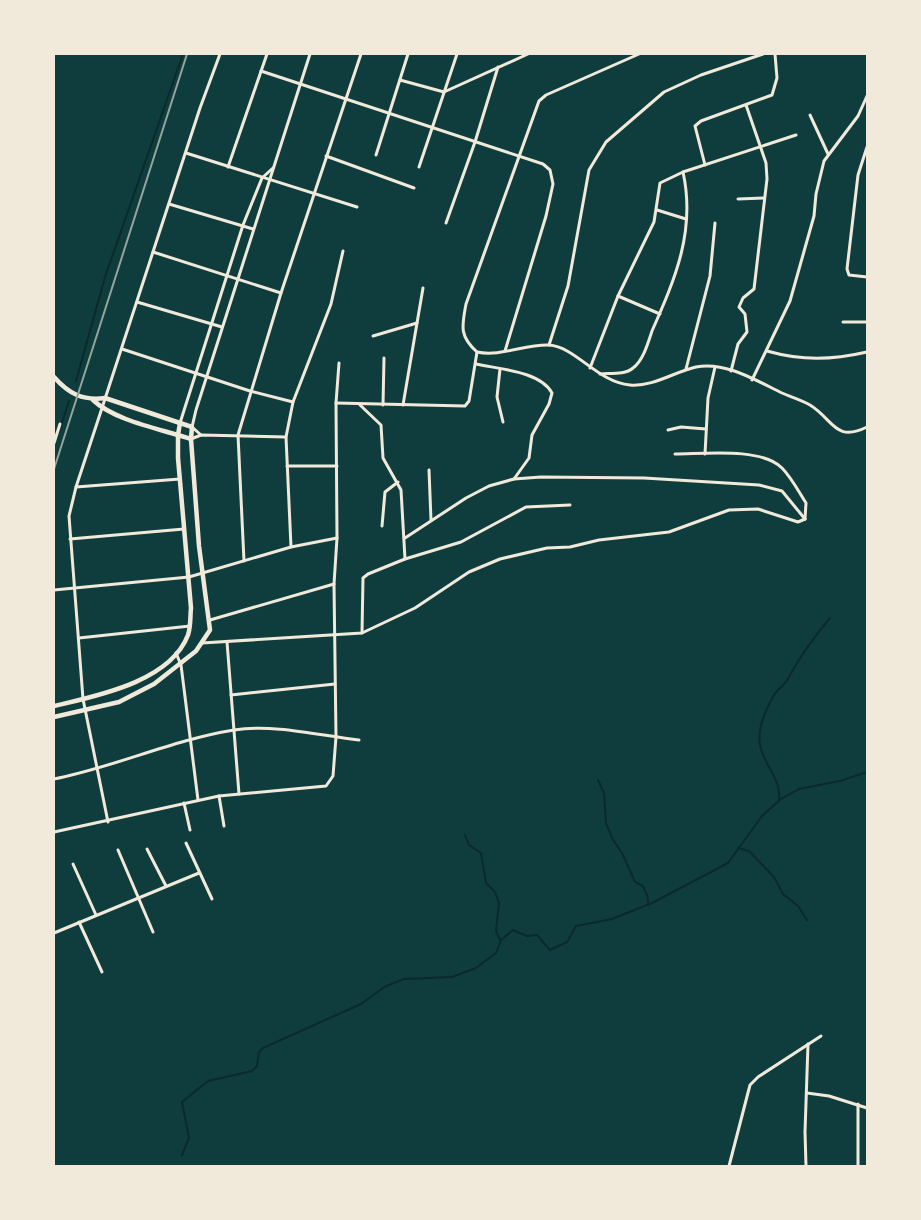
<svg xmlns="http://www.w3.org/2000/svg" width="921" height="1220" font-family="'Source Sans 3',sans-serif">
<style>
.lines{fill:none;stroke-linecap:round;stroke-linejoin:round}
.stream{stroke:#0a2a2b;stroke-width:2}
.minor{stroke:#f1e9da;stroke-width:3}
.tertiary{stroke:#f1e9da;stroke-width:4.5}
.rail{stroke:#97a49c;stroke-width:2}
</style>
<rect width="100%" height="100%" fill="#0f3d3e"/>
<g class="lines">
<g class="stream">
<polyline points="76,381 105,277 183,54"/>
<polyline points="59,432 69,401"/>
<polyline points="598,780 604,793 606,823 612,838 623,855 635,882 643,886 648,898 648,903"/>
<path d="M779,801C782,779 764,766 760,745C757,729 766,709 774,695C778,689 786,684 789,677C800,656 814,637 830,618"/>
<polyline points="465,835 469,845 481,853 486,883 495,892 499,903 496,931 500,940"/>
<polyline points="738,848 749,851 774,877 783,894 798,906 807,920"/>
<polyline points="182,1155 189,1138 182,1102 208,1081 252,1071 257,1066 259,1052 263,1048 361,1004 386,986 404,979 452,977 476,968 496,953 501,940 513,930 527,936 537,935 550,950 567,942 576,926 612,919 652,903 728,863 762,816 781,799 799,789 840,781 867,772"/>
</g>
<g class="minor">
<polyline points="261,71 543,164 550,170 553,184 546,216 505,351"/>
<polyline points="400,80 444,92 528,54"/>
<polyline points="810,115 828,154"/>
<polyline points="867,147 858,175 847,269 849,275 867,277"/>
<polyline points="186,153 357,207"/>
<polyline points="376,155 408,54"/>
<polyline points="326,156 414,188"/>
<polyline points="705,165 695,126 701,121 772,95 777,78 775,54"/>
<polyline points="228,167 267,54"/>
<polyline points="419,167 457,54"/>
<polyline points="738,199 764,198"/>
<polyline points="169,204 253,229"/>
<polyline points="657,210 686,219"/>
<polyline points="446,223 475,142 498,67"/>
<polyline points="153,252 281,293"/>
<polyline points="618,296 660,314"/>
<polyline points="137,302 222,327"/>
<polyline points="843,322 867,322"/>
<polyline points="373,336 417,323"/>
<polyline points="549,345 568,286 589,170 606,142 664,92 701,75 763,54"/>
<polyline points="122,349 250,391 293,402"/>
<path d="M767,351C802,361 832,360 867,352"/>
<path d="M477,352C501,357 525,344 549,345C576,347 597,382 630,385C653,387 674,372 696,367C725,361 757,381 782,393C791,397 801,400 810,405C833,419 835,443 867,427"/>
<path d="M476,364C498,369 540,371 552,393L549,404L532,435L529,458L514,479"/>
<polyline points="590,368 618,296 654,222 660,183 683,172 796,135"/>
<polyline points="500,369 497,397 503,422"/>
<polyline points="686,369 710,276 715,223"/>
<polyline points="731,371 738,344 747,332 745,314 739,307 743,298 754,289 767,179 766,163 746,105"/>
<path d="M600,374C610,373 625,375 633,368C643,361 648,343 652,331C675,279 696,231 683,172"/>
<polyline points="752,380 790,301 814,216 816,194 824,161 858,116 867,96"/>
<path d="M336,403L465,406L469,401L477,352C459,336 462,326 466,304L539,101L546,95L639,54"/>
<polyline points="360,405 381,425 383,458 401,490 405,559"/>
<polyline points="383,405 384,358"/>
<polyline points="403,405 423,288"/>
<polyline points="180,423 243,225 262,178 273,168"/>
<polyline points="668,430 681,427 706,429"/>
<polyline points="201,435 192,427 196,410 310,54"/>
<polyline points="191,439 201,435 286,437"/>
<polyline points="54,443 60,424"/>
<path d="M675,454C703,454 761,447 782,468C791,477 799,492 806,503L805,519"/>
<polyline points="705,454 708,398 715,367"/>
<polyline points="287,466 337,466"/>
<polyline points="429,470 431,520"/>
<polyline points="76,487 180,479"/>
<polyline points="382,526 385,492 398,482"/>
<polyline points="405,538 466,498 489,486 514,479 541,477 644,478 759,485 782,491 805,519"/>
<polyline points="70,539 184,529"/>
<polyline points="291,547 286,437 293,402 331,304 343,251"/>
<polyline points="244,561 238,435 281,293 361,54"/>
<polyline points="54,590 189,577 291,547 337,538"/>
<polyline points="210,620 334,584"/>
<polyline points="362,633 363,578 368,574 405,559 461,542 526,507 570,505"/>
<polyline points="79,638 190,626"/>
<polyline points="227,642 239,794"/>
<polyline points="202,643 362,633 415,608 469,572 500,559 547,548 570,547 599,540 669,532 729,510 758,509 798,522 805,519"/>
<polyline points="176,653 181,665 198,800"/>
<polyline points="231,695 335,684"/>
<path d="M54,779C115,767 172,740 234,730C275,724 317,735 359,740"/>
<polyline points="219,796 224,826"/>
<polyline points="184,803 190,830"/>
<polyline points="108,822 83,699 69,516 76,487 102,408 200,108 220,54"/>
<polyline points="54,832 219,796 326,786 333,776 336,737 334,584 337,538 336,403 339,363"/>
<polyline points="186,843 212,899"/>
<polyline points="147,849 166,886"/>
<polyline points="118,850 153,932"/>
<polyline points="73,864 96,915"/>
<polyline points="79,922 102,972"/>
<polyline points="54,933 199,873"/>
<polyline points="807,1093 829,1096 867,1108"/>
<polyline points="729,1166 750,1085 758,1077 821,1036"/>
<polyline points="806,1166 805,1132 808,1044"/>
<polyline points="858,1166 858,1104"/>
</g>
<g class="tertiary">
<path d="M54,377C69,394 83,401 105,398L192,427L191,439L199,546L210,630L196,651L154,684L119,702L54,717"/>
<path d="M93,400C115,421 161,429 191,439"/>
<path d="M54,706C96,696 170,682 188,635C191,626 190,617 191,608L178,458V435L180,423"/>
</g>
<polyline class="rail" points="54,469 187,54"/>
</g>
<rect width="921" height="1220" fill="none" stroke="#f1e9da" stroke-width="110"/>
</svg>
